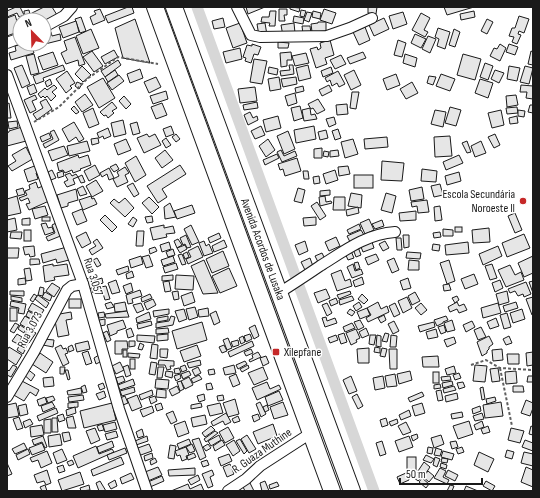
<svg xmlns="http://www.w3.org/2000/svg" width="540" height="498" font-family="'Sofia Sans Condensed',sans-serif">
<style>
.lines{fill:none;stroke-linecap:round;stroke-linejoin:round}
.canal{stroke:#d7d7d7;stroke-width:11}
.building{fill:#e6e6e6;stroke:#1a1a1a}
.street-casing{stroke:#1a1a1a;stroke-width:12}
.primary-casing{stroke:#1a1a1a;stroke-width:18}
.path{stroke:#5f5f5f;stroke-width:2;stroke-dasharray:3 2;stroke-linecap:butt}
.street{stroke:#fff;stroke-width:10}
.primary{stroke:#fff;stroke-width:16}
.poi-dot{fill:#c62828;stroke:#fff;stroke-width:1.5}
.labels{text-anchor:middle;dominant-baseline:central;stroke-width:3;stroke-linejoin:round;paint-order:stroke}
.poi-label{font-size:12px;fill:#1a1a1a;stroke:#fff;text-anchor:end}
.street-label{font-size:12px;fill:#1a1a1a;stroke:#fff}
</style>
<rect width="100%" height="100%" fill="#fff"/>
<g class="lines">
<polyline class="canal" points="197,7 374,491"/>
</g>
<g class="building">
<polygon points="16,7 20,7 24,15 19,17 17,13 7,17 7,11"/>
<polygon points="44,7 52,7 57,15 44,22 44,20 36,20 32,13"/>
<polygon points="128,7 132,7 134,13 108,23 105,16"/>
<polygon points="246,7 265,7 248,14"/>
<polygon points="290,7 300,8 299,12 290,9"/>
<polygon points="368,7 377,7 376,14 368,13"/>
<polygon points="444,7 474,7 447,15"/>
<polygon points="100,9 105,20 93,25 90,17 96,14 94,11"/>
<polygon points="279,9 287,9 287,15 284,15 285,21 279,21"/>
<polygon points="324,9 336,13 332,24 320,20"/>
<polygon points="29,10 31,20 25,20 24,11"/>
<polygon points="301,10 306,11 304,17 300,16"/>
<polygon points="270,11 276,11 275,26 269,26 270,23 261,22 262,17 269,17"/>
<polygon points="313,11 321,13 320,19 312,17"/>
<polygon points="474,11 475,17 461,20 460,14"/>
<polygon points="307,12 312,13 309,22 304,20"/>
<polygon points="403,12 407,24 393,29 389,16"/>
<polygon points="421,13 430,18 424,30 428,32 425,37 412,30"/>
<polygon points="15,15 20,31 7,36 7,18"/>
<polygon points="294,16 304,18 303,24 293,22"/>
<polygon points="519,16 529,19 524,33 519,31 518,34 521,35 517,44 512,42 514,37 509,36 512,28 515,28"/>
<polygon points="81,17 86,31 80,33 75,19"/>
<polygon points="223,18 225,27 214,29 212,21"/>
<polygon points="384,18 389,29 374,36 369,25"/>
<polygon points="135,19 150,63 123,58 115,28"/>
<polygon points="487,19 493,22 487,34 481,31"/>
<polygon points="76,21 79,32 63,38 59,27"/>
<polygon points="318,22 326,22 326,31 312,32 311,24 318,23"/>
<polygon points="240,23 247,43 233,48 226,28"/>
<polygon points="265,23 267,35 259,36 257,24"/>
<polygon points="294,23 295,33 283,36 281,25"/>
<polygon points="302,26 310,26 311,33 303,34"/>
<polygon points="365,27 370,40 359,45 353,32"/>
<polygon points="438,28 450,32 445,49 437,46 439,39 435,37"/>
<polygon points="91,29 99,48 83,54 76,36"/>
<polygon points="454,29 460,32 455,47 449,45"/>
<polygon points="51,32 52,36 60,34 61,40 45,44 44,33"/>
<polygon points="415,34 426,39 421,48 411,43"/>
<polygon points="428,36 436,39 430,53 422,49"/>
<polygon points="75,37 85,64 79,66 78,60 66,64 61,53 67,50 64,41"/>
<polygon points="330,40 334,55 325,58 327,64 316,68 310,49 317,47 318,50 321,48 320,43"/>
<polygon points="398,40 406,43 402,57 394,55"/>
<polygon points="278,42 289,43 288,48 278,48"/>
<polygon points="22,44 39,44 32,47 34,53 11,60 9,53 16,51 15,46"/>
<polygon points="252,44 261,47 258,55 254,54 251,63 245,61 246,58 243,57 247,45 252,46"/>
<polygon points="500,44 506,48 500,61 490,56 494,48 497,49"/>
<polygon points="509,44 518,47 515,55 506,52"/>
<polygon points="240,48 242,59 226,63 223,52"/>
<polygon points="114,50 118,57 105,64 101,57"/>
<polygon points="92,51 103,66 94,72 83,57"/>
<polygon points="531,51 533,52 533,65 528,64"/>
<polygon points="53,52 58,65 43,70 38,57"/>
<polygon points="291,52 292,60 287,60 287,66 281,67 280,53"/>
<polygon points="363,52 366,58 350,64 347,58"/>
<polygon points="306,53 309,63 295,66 292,56"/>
<polygon points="34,54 39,73 31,75 26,56"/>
<polygon points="405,54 417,58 415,67 403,63"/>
<polygon points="463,54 481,59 475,80 457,75"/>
<polygon points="341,55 346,64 335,69 330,60"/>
<polygon points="254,59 267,61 262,84 250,82"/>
<polygon points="118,60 121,65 105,77 101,71"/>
<polygon points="485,63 493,66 488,80 480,77"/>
<polygon points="22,65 30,84 22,88 14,68"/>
<polygon points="63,65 65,70 43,78 44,81 36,84 33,76"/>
<polygon points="289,65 293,65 294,74 281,76 280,71 290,70"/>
<polygon points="308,65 311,78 299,81 296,68"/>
<polygon points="82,66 91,75 83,82 75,74"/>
<polygon points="509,66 520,68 517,81 507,79"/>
<polygon points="525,66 533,68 529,84 520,82"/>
<polygon points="269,67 278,69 277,75 268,73"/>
<polygon points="331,67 333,73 323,77 321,71"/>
<polygon points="140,69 143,78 130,83 127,74"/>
<polygon points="115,70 118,75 108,82 105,77"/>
<polygon points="354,70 361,85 351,90 344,75"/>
<polygon points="495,70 504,73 499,83 491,79"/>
<polygon points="67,71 75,83 70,86 72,88 66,93 56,79"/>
<polygon points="338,71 345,84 339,87 337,83 332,86 330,80 327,82 325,78"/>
<polygon points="396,74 400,85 387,90 383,79"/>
<polygon points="441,74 455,79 450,91 436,86"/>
<polygon points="119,75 124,81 112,90 107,83"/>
<polygon points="429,76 436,77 433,85 427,83"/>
<polygon points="156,77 161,87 149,93 144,82"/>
<polygon points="279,77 281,89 270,91 268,79"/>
<polygon points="296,77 297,84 283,87 281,79"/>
<polygon points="103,78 115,98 99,108 87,87"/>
<polygon points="50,79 52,84 47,87 45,82"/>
<polygon points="480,79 493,83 488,98 475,93"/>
<polygon points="77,82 82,84 79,89 75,86"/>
<polygon points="412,82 418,93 406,99 400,89"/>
<polygon points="34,84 37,92 30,95 27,87"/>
<polygon points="54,85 57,88 52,92 56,96 51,101 47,96 45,98 43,96 41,98 38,94 45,88 47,90"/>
<polygon points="329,85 332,91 322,96 319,90"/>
<polygon points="521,85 533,86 533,99 526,98 527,92 520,92"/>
<polygon points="303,86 304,91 296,93 295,88"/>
<polygon points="255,87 257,101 240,103 238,89"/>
<polygon points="166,91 168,99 153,104 150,96"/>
<polygon points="352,92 359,92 356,109 350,108"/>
<polygon points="295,93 297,103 288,106 285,96"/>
<polygon points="85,94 93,105 82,112 75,102"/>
<polygon points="35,95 37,99 32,101 36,110 30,113 24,100"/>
<polygon points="516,95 518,105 507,107 506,96"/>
<polygon points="124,96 131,104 126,109 119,101"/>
<polygon points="46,99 52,109 37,120 33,114 43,108 40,102"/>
<polygon points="318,99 325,110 317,114 313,108 311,109 308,104"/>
<polygon points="112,102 117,108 112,111 114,113 108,118 106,115 104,116 100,112"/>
<polygon points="257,102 258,108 244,110 243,105"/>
<polygon points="9,103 11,118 7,118 7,104"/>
<polygon points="162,103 167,115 156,119 151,107"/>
<polygon points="347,104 348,114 337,115 336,105"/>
<polygon points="530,105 533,105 533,113 528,112"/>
<polygon points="74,106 79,112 76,114 71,109"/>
<polygon points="300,106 303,118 294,121 291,108"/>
<polygon points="450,107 461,110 456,126 445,123"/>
<polygon points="517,107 518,113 507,114 506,108"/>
<polygon points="93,108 99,124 89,128 83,113"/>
<polygon points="310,108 311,115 315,114 317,119 304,121 302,110"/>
<polygon points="435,110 446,112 443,127 431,124"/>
<polygon points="501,110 504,125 492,128 488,113"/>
<polygon points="518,110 525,111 524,117 518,116"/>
<polygon points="250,112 253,118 257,116 258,120 248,125 244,115"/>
<polygon points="278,116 281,128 266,132 263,120"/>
<polygon points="517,116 518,123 510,124 509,118"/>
<polygon points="334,117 336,124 329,127 326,119"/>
<polygon points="123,120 126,134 114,137 111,123"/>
<polygon points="17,121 18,127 9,129 8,122"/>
<polygon points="74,122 84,139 79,142 76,137 69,142 62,129"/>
<polygon points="137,122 140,133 133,135 130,124"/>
<polygon points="171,126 174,134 166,137 163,129"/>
<polygon points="261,126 265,135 255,139 251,131"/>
<polygon points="314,126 316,139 296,143 294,130"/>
<polygon points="22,127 30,140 7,146 7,133 9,132 9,131"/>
<polygon points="108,128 111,136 104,139 103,136 99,138 97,133"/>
<polygon points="338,129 341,138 335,140 332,131"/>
<polygon points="54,130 59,140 45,148 43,144 53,139 50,132"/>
<polygon points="326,130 328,138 320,140 318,132"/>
<polygon points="288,131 295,149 284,154 277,136"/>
<polygon points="49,133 51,138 42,142 40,137"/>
<polygon points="147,134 149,137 155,134 161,145 144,153 137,138"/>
<polygon points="176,134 180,139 176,142 172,137"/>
<polygon points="495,134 500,145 494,148 488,137"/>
<polygon points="450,136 452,156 435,157 434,137"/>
<polygon points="387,137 388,147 365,149 364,139"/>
<polygon points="98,138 99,143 92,145 91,139"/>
<polygon points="166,138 171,145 166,148 162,141"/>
<polygon points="126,139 131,150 118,155 114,144"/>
<polygon points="268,139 275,150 266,157 259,146"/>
<polygon points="353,139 358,154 345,158 341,142"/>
<polygon points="87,141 90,151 69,156 67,146"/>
<polygon points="467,141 471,152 467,153 462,143"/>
<polygon points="481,141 486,153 475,157 471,146"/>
<polygon points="64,146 68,155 52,161 48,151"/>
<polygon points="26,147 30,155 34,152 36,157 12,171 8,166 16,161 12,155"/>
<polygon points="322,148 322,158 314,158 314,149"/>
<polygon points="165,150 173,160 162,168 155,158"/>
<polygon points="281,150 284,156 295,151 297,156 282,162 277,152"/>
<polygon points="338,150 339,156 330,157 330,151"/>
<polygon points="324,151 329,152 328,157 323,156"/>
<polygon points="277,154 279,158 265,165 263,160"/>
<polygon points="78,155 79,158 88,155 91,165 80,169 81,170 73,173 72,170 65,173 63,170 59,171 57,163"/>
<polygon points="459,155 463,163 446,170 443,162"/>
<polygon points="136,156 146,175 135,182 125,163"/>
<polygon points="297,158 301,171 285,176 283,169 280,170 278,164"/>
<polygon points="382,161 404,163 402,181 381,180"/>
<polygon points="116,164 119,169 114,172 110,167"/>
<polygon points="37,165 39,172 36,173 38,179 28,182 24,170"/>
<polygon points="95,165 100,175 89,181 84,171"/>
<polygon points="180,165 186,174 162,189 167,197 158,203 147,186"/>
<polygon points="348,166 350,174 339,176 338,167"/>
<polygon points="125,167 129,173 125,175 128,182 117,187 113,179 119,176 117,172"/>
<polygon points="109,168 114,178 109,180 107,174 102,177 100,173"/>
<polygon points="422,169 437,171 436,182 421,181"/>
<polygon points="52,170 56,178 51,180 48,172"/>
<polygon points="335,170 338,180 326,184 323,174"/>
<polygon points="63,171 64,176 58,178 57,173"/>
<polygon points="303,171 308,171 309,179 304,179"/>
<polygon points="459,172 461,181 447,185 445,176"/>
<polygon points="70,173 72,176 76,174 78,177 73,179 75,184 67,187 64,182 68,180 65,175"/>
<polygon points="82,175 85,182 81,183 78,177"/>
<rect x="354" y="175" width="19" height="13"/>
<polygon points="319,176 320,183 314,184 313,177"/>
<polygon points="96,180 103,191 92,197 86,186"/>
<polygon points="36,182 38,188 43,186 49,201 29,210 26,204 30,203 28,198 21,201 19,198 27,195 25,191 30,189 29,185"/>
<polygon points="133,183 139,194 134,197 127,186"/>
<polygon points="440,184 443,195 434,197 431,186"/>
<polygon points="83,186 87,194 80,196 77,189"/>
<polygon points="422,187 424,199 411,201 409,190"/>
<polygon points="23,188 25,194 18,196 16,190"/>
<polygon points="298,188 305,190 302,203 294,201"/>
<polygon points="76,189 78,200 68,203 68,206 61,208 57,195"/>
<polygon points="330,190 330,195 320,196 320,191"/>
<polygon points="351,193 362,195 361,208 348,206"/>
<polygon points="386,193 396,196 392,213 381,210"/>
<polygon points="17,196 21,213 7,216 7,199"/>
<polygon points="91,196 92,199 94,198 97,204 83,210 79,200"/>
<polygon points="325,196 326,202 331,201 332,203 320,206 319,197"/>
<polygon points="149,197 159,207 152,214 142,203"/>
<polygon points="334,197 345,197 345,210 333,210"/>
<polygon points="125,198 134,208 125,217 110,203 114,199 119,203"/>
<polygon points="427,200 429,212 418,213 417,206 412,207 411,202"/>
<polygon points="317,202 326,216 320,220 311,206"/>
<polygon points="170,203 176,217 165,219 164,207"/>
<polygon points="192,205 195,213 177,219 174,211"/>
<polygon points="45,206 48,215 35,219 32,209"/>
<polygon points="440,206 442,220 435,221 434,207"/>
<polygon points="358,207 359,213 347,216 346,210"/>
<polygon points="82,209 87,221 77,225 72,213"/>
<polygon points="416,211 416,220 400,221 399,213"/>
<polygon points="515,213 522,230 515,233 508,216"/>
<polygon points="105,215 117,227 112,232 100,220"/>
<polygon points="152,216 153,222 147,223 145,217"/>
<rect x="42" y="217" width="8" height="4"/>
<polygon points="133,217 137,220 133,227 128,224"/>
<polygon points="316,217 316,225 304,226 303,218"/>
<polygon points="15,218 17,230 7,232 7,220"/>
<polygon points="30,218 30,225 22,225 22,219"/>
<polygon points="369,219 374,230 365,234 360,223"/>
<polygon points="382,220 384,226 375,229 372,224"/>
<polygon points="58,222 63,235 48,241 46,237 55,233 52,225"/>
<polygon points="46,223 48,228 52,227 54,232 45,235 41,224"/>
<polygon points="359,224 361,229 349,234 347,230"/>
<polygon points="164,225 164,228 173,226 175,233 166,234 167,237 153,240 150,228"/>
<polygon points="191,225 199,242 192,245 184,229"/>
<rect x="455" y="227" width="7" height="5"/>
<polygon points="489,228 490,242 473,243 472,230"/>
<polygon points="443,229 453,230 453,236 443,236"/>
<rect x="24" y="230" width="7" height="11"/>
<polygon points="361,230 364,235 350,242 347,236"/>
<polygon points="137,231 144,231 143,246 136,246"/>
<polygon points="11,232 22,232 21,239 10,238"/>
<polygon points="86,232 91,243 82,248 76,237"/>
<polygon points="440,232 441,237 434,238 433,233"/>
<polygon points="219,233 221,238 210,243 208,238"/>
<polygon points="524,234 530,248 507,257 502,243"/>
<polygon points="186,235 191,247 187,248 185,244 183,245 180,238"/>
<polygon points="403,235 409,235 409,247 404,248"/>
<polygon points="336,237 340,246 329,251 325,242"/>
<polygon points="396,238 401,238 402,250 397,250"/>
<polygon points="97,239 103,248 92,255 89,250 96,246 93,242"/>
<polygon points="178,239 182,245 177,248 174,241"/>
<polygon points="224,240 227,247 214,252 212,246"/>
<polygon points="204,241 206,246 209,244 213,253 204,256 199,243"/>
<polygon points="305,241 308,251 299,255 295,245"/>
<polygon points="385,241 389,248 383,251 379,244"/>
<polygon points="169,242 171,249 162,252 160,245"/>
<polygon points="372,242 374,248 363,252 361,247"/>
<polygon points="468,242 469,253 446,255 445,245"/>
<polygon points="433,244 440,245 439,251 432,250"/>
<polygon points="185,245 187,249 180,253 177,248"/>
<polygon points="34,246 35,256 30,257 29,254 25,255 23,247"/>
<polygon points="198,246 203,257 188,264 186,259 191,257 188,251"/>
<polygon points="498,246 502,256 483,265 479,254"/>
<polygon points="67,247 69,260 57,263 56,259 43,263 41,254"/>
<polygon points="155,247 157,251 150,254 149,249"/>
<polygon points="358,247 361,255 356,257 353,249"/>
<polygon points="7,248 19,248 18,258 7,258"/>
<polygon points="173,249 175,255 168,257 166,252"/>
<polygon points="223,251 229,266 212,273 206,259"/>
<polygon points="351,251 354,258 348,260 345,253"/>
<polygon points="187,252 189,257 185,259 183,254"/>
<polygon points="407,252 421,253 420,259 406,258"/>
<polygon points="322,253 325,259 318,262 315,256"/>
<polygon points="182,254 186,264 182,265 178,255"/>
<polygon points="376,254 379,260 368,265 365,258"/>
<polygon points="149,255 153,266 146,268 142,257"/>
<polygon points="141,256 143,264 131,268 129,260"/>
<polygon points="173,256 175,262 163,266 161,260"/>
<polygon points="533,256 533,273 524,277 518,263"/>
<polygon points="97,258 101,265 97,267 93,260"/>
<polygon points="310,258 314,269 306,272 301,262"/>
<polygon points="394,258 399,270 392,273 387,261"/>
<polygon points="30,259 39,259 40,264 30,265"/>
<polygon points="204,260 218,293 203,294 191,266"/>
<polygon points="409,260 419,261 419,270 408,270"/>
<polygon points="449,260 455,281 447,284 440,263"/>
<polygon points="358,262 360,268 356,270 354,263"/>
<polygon points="176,263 178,269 165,273 163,267"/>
<polygon points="53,264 53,266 67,264 69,275 54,277 55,280 45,282 43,266"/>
<polygon points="353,264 355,271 361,269 363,274 352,278 347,267"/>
<polygon points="492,264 497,278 490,280 485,266"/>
<polygon points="510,265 515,275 521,272 524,280 506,287 498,270"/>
<polygon points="128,266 129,271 118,275 116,270"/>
<polygon points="30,268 32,280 26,281 24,269"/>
<polygon points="229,268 237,286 220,293 212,276"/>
<polygon points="341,270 345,281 350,279 352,286 337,291 331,274"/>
<polygon points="132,271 134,277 127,279 126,274"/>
<polygon points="474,274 478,284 465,289 461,279"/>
<polygon points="173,275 173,280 162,281 162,276"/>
<polygon points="176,275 194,276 193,290 175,289"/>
<polygon points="94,277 97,286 89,289 86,279"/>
<polygon points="362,277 364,284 355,287 353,281"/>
<polygon points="25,278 26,284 18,285 18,279"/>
<polygon points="102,278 103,283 97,285 96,280"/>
<polygon points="408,278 411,288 403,290 400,281"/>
<polygon points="116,280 120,292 112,294 108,283"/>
<polygon points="500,280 503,288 495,292 492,283"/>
<polygon points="169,281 171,291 165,292 163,282"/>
<polygon points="533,281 533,293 529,282"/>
<polygon points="526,282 531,294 524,297 523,294 518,296 515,291 510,293 508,289"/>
<polygon points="52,283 60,288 54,297 46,291"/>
<polygon points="131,283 133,291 126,294 123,286"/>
<polygon points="449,284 451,290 444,291 443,285"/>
<polygon points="106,286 110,299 105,300 101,287"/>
<polygon points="40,287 44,288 43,296 38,295"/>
<polygon points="99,287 100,291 93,293 92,289"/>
<polygon points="326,289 330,298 318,303 314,293"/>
<polygon points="140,290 142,296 132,299 133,303 128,304 126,295"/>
<polygon points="10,291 24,291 24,296 10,295"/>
<polygon points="178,291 179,299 174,300 172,292"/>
<polygon points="350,291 351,294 339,299 337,295"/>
<polygon points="507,291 509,302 499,305 496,294"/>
<polygon points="45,292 52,296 50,301 42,297"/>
<polygon points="192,292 195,302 184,306 181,296"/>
<polygon points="415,292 420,301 412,305 408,296"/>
<polygon points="34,294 37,296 33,302 30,300"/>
<polygon points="150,294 152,298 142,302 141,298"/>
<polygon points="362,294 368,300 364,304 358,299"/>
<polygon points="38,295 49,303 46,308 35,299"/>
<polygon points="11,296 22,298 22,302 11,300"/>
<polygon points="352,296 354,300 340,305 339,300"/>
<polygon points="457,296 459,300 455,303 452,298"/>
<polygon points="407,297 412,308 403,313 398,301"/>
<polygon points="533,297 533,315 532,315 526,299"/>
<polygon points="336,298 338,303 331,306 329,301"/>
<rect x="69" y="299" width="12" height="9"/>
<polygon points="153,299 156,305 147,310 144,303"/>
<polygon points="11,301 26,304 24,314 18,313 19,308 10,306"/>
<polygon points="111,302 114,307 107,309 105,304"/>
<polygon points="125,302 127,311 115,312 114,304"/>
<polygon points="359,302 362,307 356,311 353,306"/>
<polygon points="378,302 381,309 387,306 389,312 368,322 366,318 371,315 367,308"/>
<polygon points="457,302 459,306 464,304 467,310 459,313 457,309 450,312 448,307"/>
<polygon points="516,302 518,308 505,312 503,306"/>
<polygon points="32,303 44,310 40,316 28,310"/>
<polygon points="141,303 144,310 137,313 133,305"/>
<polygon points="327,303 332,313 327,316 322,305"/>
<polygon points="395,303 400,314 394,317 389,306"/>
<polygon points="421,303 427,310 421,315 415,308"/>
<polygon points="498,303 501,313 483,318 481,308"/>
<polygon points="195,307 198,317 189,320 186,309"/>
<rect x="10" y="308" width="7" height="13"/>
<polygon points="208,308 209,316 199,317 198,310"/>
<polygon points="367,308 370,315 360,319 357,312"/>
<polygon points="169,309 169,314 154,317 153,311"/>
<polygon points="184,309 187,319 179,322 175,311"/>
<polygon points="350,309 355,312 352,316 347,313"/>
<polygon points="522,309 525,319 513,323 510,313"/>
<polygon points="28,311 39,317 36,322 26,316"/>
<polygon points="127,311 129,317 106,318 105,314"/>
<polygon points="216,311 220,322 214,325 210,314"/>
<polygon points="71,312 72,319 66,320 69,335 58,337 54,315"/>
<polygon points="104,312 105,317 99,318 98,313"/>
<polygon points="149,312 151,319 137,323 136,318"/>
<polygon points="507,313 511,327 504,329 500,315"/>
<polygon points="384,315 386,320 381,323 378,318"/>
<polygon points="25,316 35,322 30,330 20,324"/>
<polygon points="168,316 168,320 157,322 157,318"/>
<polygon points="171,316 175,317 173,325 156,328 156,323 169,321"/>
<polygon points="446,316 448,320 443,322 443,323 437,326 434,320"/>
<polygon points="326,317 327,321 335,318 337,323 325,327 322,318"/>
<polygon points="496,318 499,326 490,329 487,322"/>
<polygon points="105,319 105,325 100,326 99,320"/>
<polygon points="123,320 126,328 117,331 117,333 110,336 107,325"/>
<polygon points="360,320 364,327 358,330 354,322"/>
<polygon points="452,320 455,330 447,332 444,323"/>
<polygon points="151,321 152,325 138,329 137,324"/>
<polygon points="394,321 399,331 393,334 388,324"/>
<polygon points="472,321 475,327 466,332 463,325"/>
<polygon points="202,322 207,340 177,349 172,331"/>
<polygon points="434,322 435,327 420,332 418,326"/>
<polygon points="15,323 19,325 14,333 10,331"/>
<polygon points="352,323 355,328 345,332 343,327"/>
<polygon points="20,325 26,329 24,333 18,329"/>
<polygon points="255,325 259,336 254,339 249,328"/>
<polygon points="444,325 446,332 441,334 438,327"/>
<polygon points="481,327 486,337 478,340 474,330"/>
<polygon points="131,328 134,336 128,338 126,330"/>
<polygon points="168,328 169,333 156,334 156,329"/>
<polygon points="366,328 369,335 362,338 359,332"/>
<polygon points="28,329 36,333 29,343 22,339"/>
<polygon points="356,329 360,338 356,340 357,342 351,345 346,333"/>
<polygon points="436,329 438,337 428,339 426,332"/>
<polygon points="107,331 111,340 107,342 103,333"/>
<polygon points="344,333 347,342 341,344 338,335"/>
<polygon points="385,333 389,334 387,342 382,341"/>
<polygon points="17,334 22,337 18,344 12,341"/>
<polygon points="168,334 168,340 157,341 157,335"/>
<polygon points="250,334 252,339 246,342 244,336"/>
<polygon points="137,335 155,336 154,343 137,341"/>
<polygon points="336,335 338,340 330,343 328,338"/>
<polygon points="370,335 376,335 374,345 369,344"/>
<polygon points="377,335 381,336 381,347 376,346"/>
<polygon points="391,335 397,336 396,347 390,347"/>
<polygon points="243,336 245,342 241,344 239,338"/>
<polygon points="489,336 493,344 489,347 489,349 487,351 487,353 482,356 477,342"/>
<polygon points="509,336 512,343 506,345 503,339"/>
<polygon points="454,337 456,343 447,347 444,340"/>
<polygon points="228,338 232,348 227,350 223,340"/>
<polygon points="22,339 28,343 25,349 19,345"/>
<polygon points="44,339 54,340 53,347 43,345"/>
<polygon points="238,340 239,345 233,347 231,342"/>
<polygon points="88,341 90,349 77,352 75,344"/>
<polygon points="115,341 127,341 128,349 122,349 122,354 115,354"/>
<polygon points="129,341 135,341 135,346 129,347"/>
<polygon points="252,341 254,346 230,357 228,352"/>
<polygon points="140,343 144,345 142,350 138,349"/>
<polygon points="152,344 158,345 157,359 150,358"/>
<polygon points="61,345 63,349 66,348 68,353 65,354 69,363 63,366 55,348"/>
<polygon points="72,345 74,350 69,352 68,347"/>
<polygon points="197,345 201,356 184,362 180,351"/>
<polygon points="224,345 227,351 222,353 219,347"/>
<polygon points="19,346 25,350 23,354 17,350"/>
<polygon points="9,347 22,355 16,365 7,359 7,350"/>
<polygon points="375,347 380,348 380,353 374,352"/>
<polygon points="369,348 369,363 358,363 357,349"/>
<polygon points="382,348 387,349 385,357 380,356"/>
<polygon points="160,349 168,349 167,358 160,357"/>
<polygon points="251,349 253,353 246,356 244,352"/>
<polygon points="389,349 397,349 397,369 390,369"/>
<polygon points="502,349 503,360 493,361 492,350"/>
<rect x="123" y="350" width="4" height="7"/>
<polygon points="88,351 92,363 86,365 82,353"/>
<polygon points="258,352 261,357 250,362 249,360 253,358 252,355"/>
<polygon points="533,352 533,365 527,366 526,353"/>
<polygon points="40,353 53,362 46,373 32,364"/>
<polygon points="128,353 140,354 139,358 128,357"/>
<polygon points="507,354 519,354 519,364 508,364"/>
<polygon points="99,355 102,361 96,364 94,358"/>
<polygon points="266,356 269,363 263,366 260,358"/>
<polygon points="438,356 439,367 423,367 422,357"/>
<rect x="130" y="359" width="5" height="10"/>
<polygon points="159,360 174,361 174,366 170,366 171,369 167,370 165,365 158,365"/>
<polygon points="200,360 201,365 189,368 187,363"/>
<polygon points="245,361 247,364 238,369 236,365"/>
<polygon points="120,362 124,370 116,374 112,366"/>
<polygon points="151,362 157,363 155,375 149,374"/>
<polygon points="13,365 17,367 11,377 7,375 7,369 9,371"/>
<polygon points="128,365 131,375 126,377 123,367"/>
<polygon points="185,365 187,370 182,372 180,367"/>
<polygon points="234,365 236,373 225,375 223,368"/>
<polygon points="248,365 249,368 242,372 240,369"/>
<polygon points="475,365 487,366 485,382 473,381"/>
<polygon points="454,366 456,373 447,375 445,369"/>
<polygon points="60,367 65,367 64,374 60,374"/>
<polygon points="158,367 164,367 162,378 157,378"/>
<polygon points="198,367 201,373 195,376 192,370"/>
<polygon points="263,367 268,379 254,385 248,373"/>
<polygon points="26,368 35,375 31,381 22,373"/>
<polygon points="179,368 181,373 175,374 174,369"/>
<polygon points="498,368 500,381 492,382 490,369"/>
<polygon points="214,369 215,374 209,375 208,370"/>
<polygon points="65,370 68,370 70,379 68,380"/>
<polygon points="166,371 173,372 172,378 165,376"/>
<polygon points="189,371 191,375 183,379 181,374"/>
<polygon points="410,371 412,380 399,384 397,374"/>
<polygon points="516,371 517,383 506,384 505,372"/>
<rect x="433" y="372" width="6" height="11"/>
<polygon points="459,373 461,378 455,380 453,375"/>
<polygon points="180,374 181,378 176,381 174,376"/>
<polygon points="236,374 240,384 233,387 229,377"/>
<polygon points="395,374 397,386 387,387 385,376"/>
<polygon points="199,375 202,379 193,383 191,379"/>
<polygon points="123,376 125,381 118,384 116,378"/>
<polygon points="351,376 357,391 349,394 343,380"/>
<polygon points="383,376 385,388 375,390 373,378"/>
<polygon points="450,376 451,380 442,381 441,377"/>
<polygon points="528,376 533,376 533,382 527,382"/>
<polygon points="53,377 54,386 44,387 43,378"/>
<polygon points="189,377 193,385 185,389 181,381"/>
<polygon points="133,379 135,385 120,390 118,385"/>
<polygon points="156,379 169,380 168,389 155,388"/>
<polygon points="20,380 39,390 36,396 30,392 24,401 12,394"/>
<polygon points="181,381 184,389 180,391 177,382"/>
<polygon points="452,381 453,385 443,388 442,383"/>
<polygon points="267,382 270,389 279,385 281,389 257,400 252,388"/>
<polygon points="463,382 465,387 459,389 457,383"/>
<polygon points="103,383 105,388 100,390 98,385"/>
<polygon points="211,383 213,389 207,390 206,384"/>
<polygon points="440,384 441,388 434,389 434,385"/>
<polygon points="85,385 87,392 83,393 81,387"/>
<polygon points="177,386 180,392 172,396 169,390"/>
<polygon points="454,386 456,390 444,393 443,389"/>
<polygon points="513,386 523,386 524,392 513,392"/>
<polygon points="134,387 135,392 122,396 120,391"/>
<polygon points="483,387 485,399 482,400 480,388"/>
<polygon points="81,388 82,394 68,395 67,391"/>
<polygon points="157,389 166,390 166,398 156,397"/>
<polygon points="152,390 153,395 141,400 139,395"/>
<polygon points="441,390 443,400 438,401 436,391"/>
<polygon points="104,391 106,397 99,400 96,394"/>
<polygon points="279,391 283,400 268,406 265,397"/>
<polygon points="422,392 424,396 410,402 408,398"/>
<polygon points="457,393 458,399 446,402 445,396"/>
<polygon points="204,394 205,400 199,402 197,396"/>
<polygon points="357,394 363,406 358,409 352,397"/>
<polygon points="83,395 84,400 69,402 68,397"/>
<polygon points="137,395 142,407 132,411 127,399"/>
<polygon points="223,395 224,400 218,401 217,396"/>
<polygon points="53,396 55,400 48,403 46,398"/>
<polygon points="125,396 128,403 123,405 120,398"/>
<polygon points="155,396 157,401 151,404 149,398"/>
<polygon points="45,397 47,403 39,406 37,400"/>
<polygon points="495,397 496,401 487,404 486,399"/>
<polygon points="235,399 239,414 228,417 223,403"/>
<polygon points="526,400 533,403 533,408 530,416 521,413"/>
<polygon points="52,402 55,407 43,412 41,406"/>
<polygon points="78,402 78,407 68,408 68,403"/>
<polygon points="260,402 266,414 261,417 256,404"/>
<polygon points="283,402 288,415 274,419 270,407"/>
<polygon points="501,402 503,416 485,418 483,405"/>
<polygon points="16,403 19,416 7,418 7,405"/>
<polygon points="112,403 116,420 84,428 80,411"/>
<polygon points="161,403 163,409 157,411 155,405"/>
<polygon points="201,403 202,407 191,409 191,405"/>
<polygon points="220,403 223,413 210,416 207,406"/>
<polygon points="422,403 425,413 415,416 412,406"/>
<polygon points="26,404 28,414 20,416 18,406"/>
<polygon points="267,405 269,410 265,412 263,407"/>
<polygon points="152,406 154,412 143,417 140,410"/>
<polygon points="480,406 481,411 473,414 472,409"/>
<polygon points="75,407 76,413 67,416 66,410"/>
<polygon points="56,408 58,413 39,421 37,416"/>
<polygon points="409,410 411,416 401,420 399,415"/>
<polygon points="173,411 177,421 171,424 166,414"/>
<polygon points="462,412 463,417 452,419 451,414"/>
<polygon points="226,413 231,422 225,425 223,421 213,426 211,422"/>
<polygon points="482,413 484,419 475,421 473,416"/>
<polygon points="63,414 65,420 59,422 57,416"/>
<polygon points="258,414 260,419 254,422 252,416"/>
<polygon points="205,415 207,424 193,427 191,418"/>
<polygon points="73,416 76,428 68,428 66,418"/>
<polygon points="238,416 240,421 234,423 232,419"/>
<polygon points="19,417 23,428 17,430 13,419"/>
<polygon points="52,418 57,418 58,432 52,432"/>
<polygon points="386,418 388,425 382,427 380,420"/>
<polygon points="30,419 33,424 25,428 23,422"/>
<polygon points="51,419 51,433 44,433 44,420"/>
<polygon points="397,419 398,423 391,426 389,422"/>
<polygon points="185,421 189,433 178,437 174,425"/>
<polygon points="469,421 473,434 458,439 453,426"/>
<polygon points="482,421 484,427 476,430 474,425"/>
<polygon points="115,422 117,429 105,432 103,425"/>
<polygon points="406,422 411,432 403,435 398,426"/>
<polygon points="102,424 104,430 99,431 97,426"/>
<polygon points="273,424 277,436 258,444 253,432"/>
<polygon points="42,425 44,435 31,437 30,427"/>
<polygon points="211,426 215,430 205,437 202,433"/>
<polygon points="488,426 490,432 483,434 481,429"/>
<polygon points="531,426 533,427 533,435 529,434"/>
<polygon points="228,427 234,438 225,443 219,432"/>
<polygon points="95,428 100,440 91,444 86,431"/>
<polygon points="511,428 524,431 520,443 508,440"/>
<polygon points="142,429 144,436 138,438 136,432"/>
<polygon points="116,431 118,437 107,440 105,434"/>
<polygon points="215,431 218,433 206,442 204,439"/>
<polygon points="69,432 71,440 64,442 62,433"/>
<polygon points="60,434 62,445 49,447 48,436"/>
<polygon points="417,434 418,438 413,441 411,436"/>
<polygon points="219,435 221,440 211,446 208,441"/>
<polygon points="247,435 256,449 249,453 241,439"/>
<polygon points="441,435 444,444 434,448 431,438"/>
<polygon points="43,436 47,447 45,448 42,442 34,445 32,440"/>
<polygon points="147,436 148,441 136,445 135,441"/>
<polygon points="409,436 413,447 399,452 395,441"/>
<polygon points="199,438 206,457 200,460 192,440"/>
<polygon points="189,439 191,444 179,449 177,444"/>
<polygon points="240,439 247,451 244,454 236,441"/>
<polygon points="222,440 225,445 215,451 213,446"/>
<polygon points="234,440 240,451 233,456 226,445"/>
<polygon points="525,440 533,443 533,451 522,447"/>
<polygon points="112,441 114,447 99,453 97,447"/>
<polygon points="382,441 386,454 380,456 376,443"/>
<polygon points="456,441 458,447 452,449 450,442"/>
<polygon points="24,443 27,449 15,454 12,449"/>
<polygon points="42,443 45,450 32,455 29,448"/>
<polygon points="149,444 152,451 138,456 135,449"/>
<polygon points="192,444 195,451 190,453 186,447"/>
<polygon points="208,444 211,448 206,451 203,447"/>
<polygon points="170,445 176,446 174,459 168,458"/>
<polygon points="96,446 99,454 112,449 114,452 78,468 73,456"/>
<polygon points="186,447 189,455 186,456 187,459 182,461 180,455 177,456 175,451"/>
<polygon points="428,447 433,448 432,454 427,453"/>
<polygon points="462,447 464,452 458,454 456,449"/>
<polygon points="125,448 127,453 109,460 107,455"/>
<polygon points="436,448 442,450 440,456 434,455"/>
<polygon points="28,449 30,454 18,460 16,455"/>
<polygon points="62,449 67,460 57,464 53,453"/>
<polygon points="507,450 514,452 512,459 505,457"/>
<polygon points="47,451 52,463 41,468 38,460 32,462 30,458"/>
<polygon points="443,451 454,454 452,460 441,457"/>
<polygon points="479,452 494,459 488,472 474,465"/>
<polygon points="524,452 533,454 533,466 521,463"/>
<polygon points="152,453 153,458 145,461 144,456"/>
<polygon points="194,453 196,457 188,460 187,456"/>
<polygon points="229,454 232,461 221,466 218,458"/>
<polygon points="426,455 434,459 431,463 423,460"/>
<polygon points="121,457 124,464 93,476 91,470"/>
<rect x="407" y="457" width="9" height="13"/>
<polygon points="435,457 440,459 437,467 433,465"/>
<polygon points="155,458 157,462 151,465 150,461"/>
<polygon points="442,458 448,459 447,463 441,462"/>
<polygon points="72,460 74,464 69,466 67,462"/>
<polygon points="207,460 209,465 203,467 201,462"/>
<polygon points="424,462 430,467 424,476 418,471"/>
<polygon points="7,463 12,474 7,476"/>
<polygon points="441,463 447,465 446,469 440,467"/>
<polygon points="230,464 234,474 227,477 223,467"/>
<polygon points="63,465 65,471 59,473 57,467"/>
<polygon points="158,467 162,475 148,481 145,472"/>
<polygon points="526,467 533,470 533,487 521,482"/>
<polygon points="195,468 195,475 169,476 168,470"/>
<polygon points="440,468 446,471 443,477 449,480 447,484 434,478"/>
<polygon points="47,470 51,483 46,485 44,481 37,483 34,475"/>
<polygon points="212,470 214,475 210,477 213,486 208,488 202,474"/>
<polygon points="448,470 458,475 455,481 445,476"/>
<polygon points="428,471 434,476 429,482 423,477"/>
<polygon points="80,472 84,484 62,491 58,480"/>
<polygon points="417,472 422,477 418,481 413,477"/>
<polygon points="131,473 134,479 122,484 120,478"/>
<polygon points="406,473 409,480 400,484 397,477"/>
<polygon points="198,475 200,480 191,485 188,480"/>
<polygon points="162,476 164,481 150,487 148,482"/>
<polygon points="422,478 429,484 426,488 419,482"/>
<polygon points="248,479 254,491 245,491 241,483"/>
<polygon points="115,480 117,486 111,489 108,484"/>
<polygon points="100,481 106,491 99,491 96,483"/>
<polygon points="265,481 269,491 262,491 260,483"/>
<polygon points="486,481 495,486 492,491 483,486"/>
<polygon points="277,482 279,486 270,489 269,485"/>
<polygon points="188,484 190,489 201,484 204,491 171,491"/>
<polygon points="45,485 47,491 42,491 40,487"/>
<polygon points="89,485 90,490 81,491 80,488"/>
<polygon points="450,485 454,486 452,491 447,491"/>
<polygon points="466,486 478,491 464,491"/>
</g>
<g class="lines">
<defs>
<g id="street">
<polyline points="237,7 251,35 260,37 327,36 350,28 372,18"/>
<polyline points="44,27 64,16 72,7"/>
<polyline points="7,43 20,38"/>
<polyline points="7,75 83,284 119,409 147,491"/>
<path d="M279,293C293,284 307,275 320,266C344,251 366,234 395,232"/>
<polyline points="7,397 34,352 67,290 72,286 83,284"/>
<polyline points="228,491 246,479 260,466 311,433"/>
</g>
<g id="primary">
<polyline points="155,7 332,491"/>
<path id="s1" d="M174,7L352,491"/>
</g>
</defs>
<use href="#street" class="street-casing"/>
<use href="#primary" class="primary-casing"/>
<g class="path">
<polyline points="34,122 59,107 87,79 118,57 158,64"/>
<polyline points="471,365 486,360 500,368 533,370"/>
<polyline points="500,368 512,426"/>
</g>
<use href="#street" class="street"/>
<use href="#primary" class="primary"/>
</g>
<g class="poi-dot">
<circle cx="523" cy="201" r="4"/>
<rect x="272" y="348" width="8" height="8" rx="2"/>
</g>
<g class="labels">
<g class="poi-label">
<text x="515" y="194">Escola Secundária<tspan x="515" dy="14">Noroeste II</tspan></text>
<text x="284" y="352" text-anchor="start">Xilepfane</text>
</g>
<g class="street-label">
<text stroke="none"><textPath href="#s1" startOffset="258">Avenida Acordos de Lusaka</textPath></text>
<text transform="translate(93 277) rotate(72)">Rua 3.057</text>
<text transform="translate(30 330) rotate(-62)">Rua 3.073</text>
<text transform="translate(262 451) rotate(-35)">R. Guaza Muthine</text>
</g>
</g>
<rect width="540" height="498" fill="none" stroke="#1a1a1a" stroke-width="16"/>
<g transform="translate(32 32) rotate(337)"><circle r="19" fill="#ffffff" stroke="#a3a3a3"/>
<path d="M0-3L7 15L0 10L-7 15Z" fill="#c62828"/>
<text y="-6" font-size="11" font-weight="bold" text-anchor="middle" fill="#1a1a1a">N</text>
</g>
<path d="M400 478v6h82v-6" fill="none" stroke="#1a1a1a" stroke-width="2"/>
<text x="406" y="478" font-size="12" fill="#1a1a1a" stroke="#ffffff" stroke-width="3" paint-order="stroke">50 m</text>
</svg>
